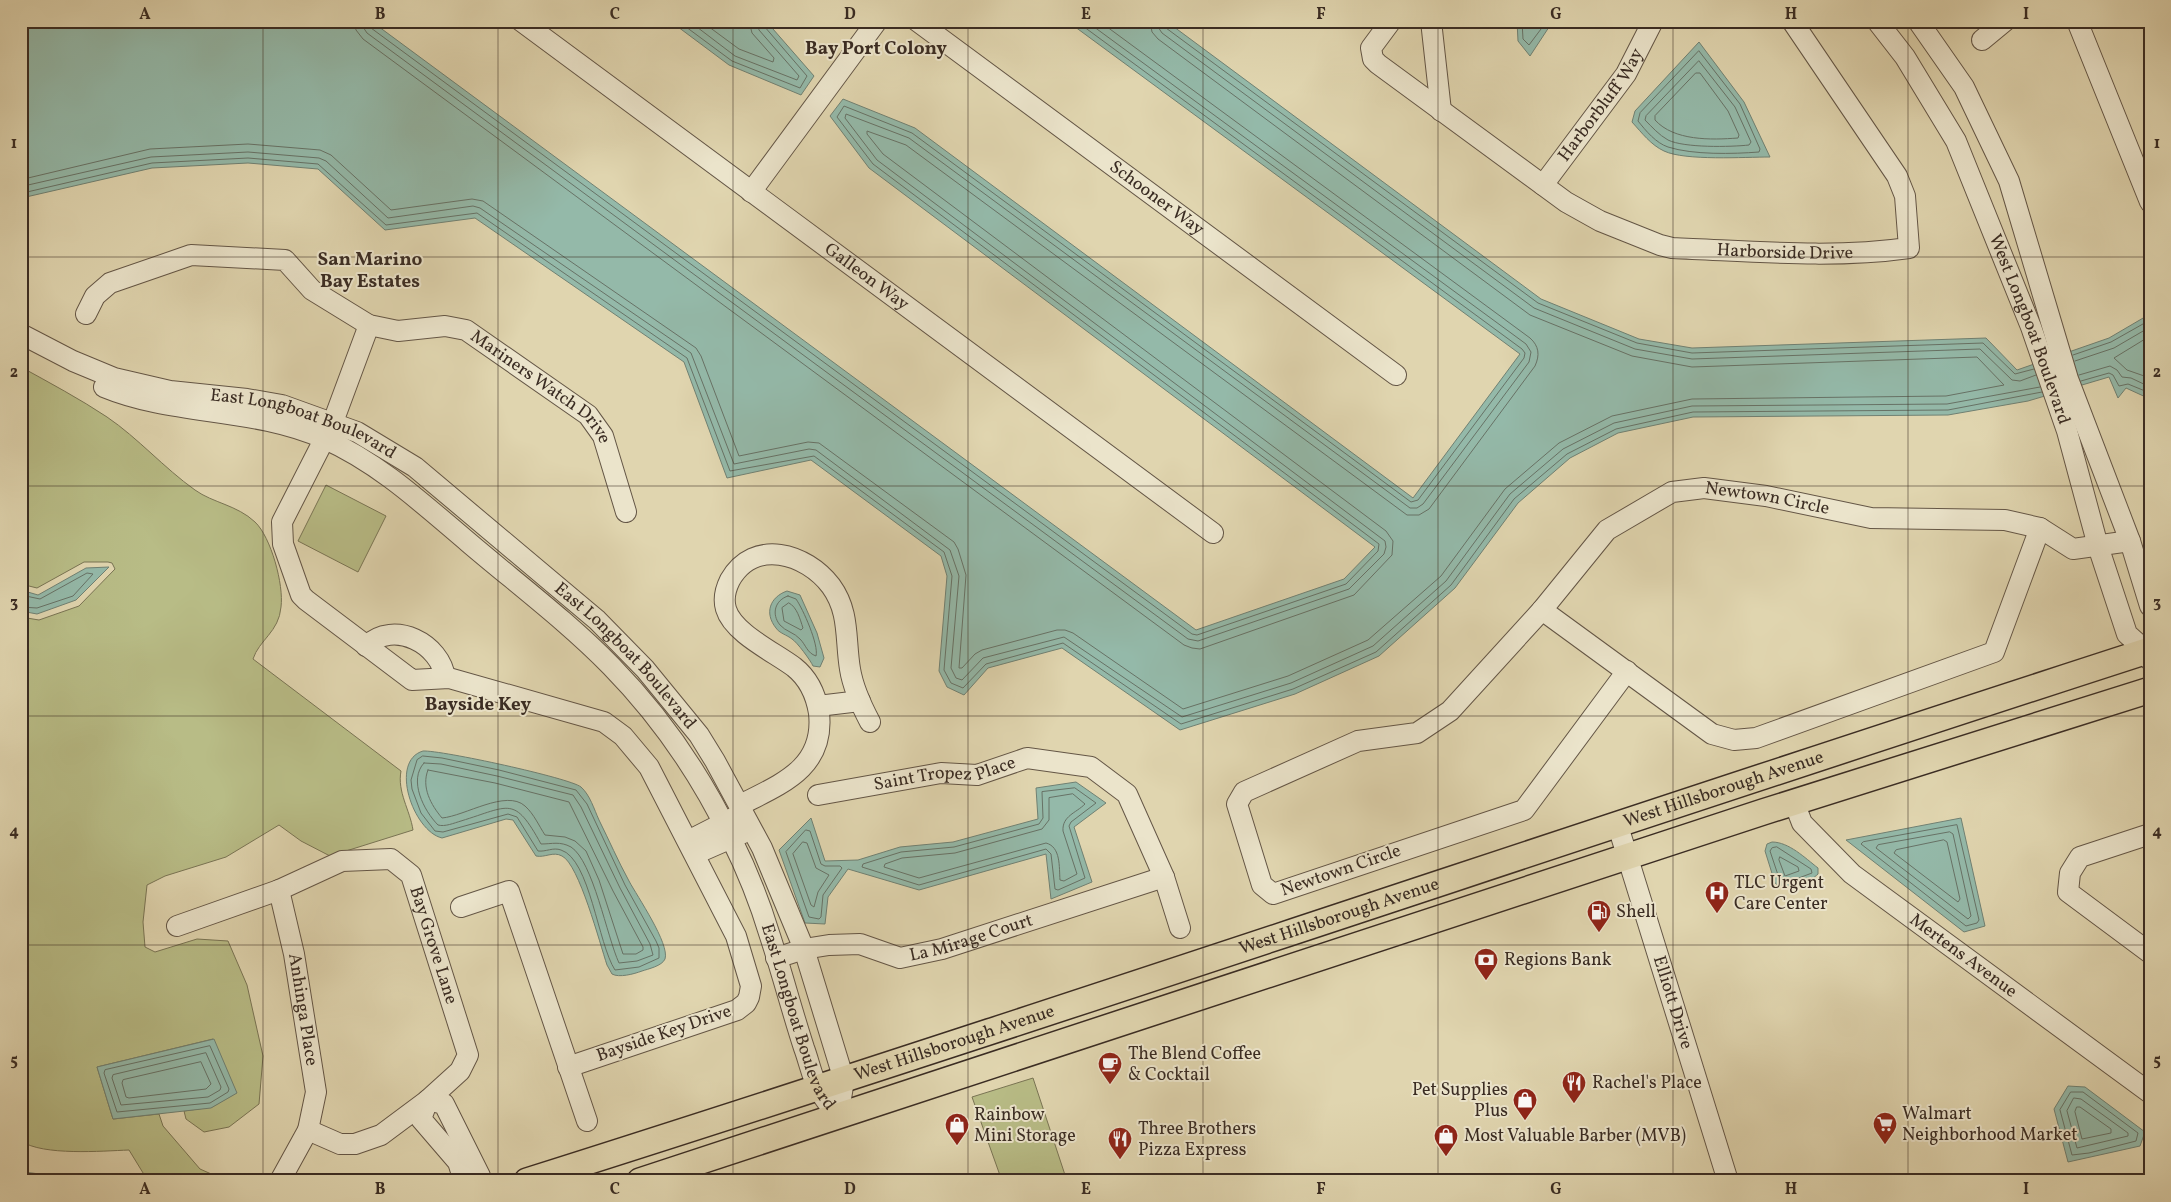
<svg xmlns="http://www.w3.org/2000/svg" width="2171" height="1202" font-family="Vollkorn,serif">
<style>
.green{fill:#b8bc86;stroke:#797454}
.water{fill:#94b9a9;stroke:#708173}
.lines{fill:none;stroke-linecap:round;stroke-linejoin:round}
.shore{stroke:#677266;stroke-width:1}
.stream{stroke:#708173;stroke-width:4}
.minor-casing{stroke:#645646;stroke-width:22}
.major-casing{stroke:#3a2c23;stroke-width:28}
.minor{stroke:#ebe4cb;stroke-width:20}
.major{stroke:#e0d5af;stroke-width:25}
.grid{fill:none;stroke:#3a2c23;stroke-width:1;stroke-opacity:0.55}
.labels{text-anchor:middle;dominant-baseline:central;stroke-width:4;stroke-linejoin:round;paint-order:stroke}
.street-label{font-size:18px;fill:#3a2c23;stroke:#ebe4cb}
.poi-label{font-size:18px;fill:#3a2c23;stroke:#ebe4cb;text-anchor:start}
.neighbourhood-label{font-size:19px;font-weight:bold;fill:#3a2c23;stroke:#ebe4cb}
.neatline{fill:none;stroke:#3a2c23;stroke-width:2}
.grid-label{font-size:16px;text-anchor:middle;font-weight:bold;fill:#3a2c23}
</style>
<rect width="100%" height="100%" fill="#e0d5af"/>
<filter id="stains"><feTurbulence type="fractalNoise" baseFrequency=".004" numOctaves="4"/><feColorMatrix values="0 0 0 0 .2 0 0 0 0 .09 0 0 0 0 .02 0 0 0 .5 -.17"/></filter>
<radialGradient id="worn" r=".72"><stop offset=".6" stop-color="#630" stop-opacity="0"/><stop offset="1" stop-color="#630" stop-opacity=".3"/></radialGradient>
<g class="green">
<path d="M21,367C50,383 80,399 107,417C138,438 164,468 195,490C213,503 237,505 255,522C271,537 284,585 281,607C279,632 259,640 253,659L401,771C397,792 410,810 413,830L330,856L301,841L279,825L226,857L165,876L147,885L143,922L145,947L155,952L197,939L228,941L247,985L263,1056L259,1104L229,1127L204,1132L186,1119L184,1111L212,1107L236,1093L213,1039L97,1067L113,1119L159,1114L163,1126L200,1169L227,1181H148L129,1150C102,1151 43,1156 21,1141V617L39,620L79,606L115,569L112,563L108,562H84L37,588L21,584Z"/>
<polygon points="326,485 386,516 358,572 298,541"/>
<polygon points="1033,1078 1067,1181 1002,1181 972,1097"/>
</g>
<g class="water">
<polygon points="21,21 371,21 1196,630 1344,579 1375,547 869,168 830,116 843,99 915,128 1413,498 1520,354 1067,21 1166,21 1541,299 1639,339 1692,348 1986,338 2017,370 2109,338 2150,314 2150,399 2126,388 2118,398 2109,377 2028,401 1948,415 1693,417 1618,433 1570,458 1518,503 1455,588 1379,656 1295,694 1180,730 1062,648 988,668 964,695 947,687 939,671 947,576 941,556 811,460 727,478 684,362 475,218 385,230 318,169 248,163 152,168 26,197 21,195"/>
<polygon points="670,21 766,21 814,76 801,95 729,65"/>
<polygon points="1517,21 1553,21 1530,56 1518,41"/>
<path d="M1699,42L1744,102L1770,157C1745,157 1685,161 1664,151C1651,145 1642,133 1632,122L1635,111Z"/>
<polygon points="109,567 76,600 37,614 21,611 21,590 38,595 86,568"/>
<path d="M787,591L800,595L817,633L824,658L820,667L813,666C811,661 797,642 792,639C787,635 779,633 776,628C764,613 770,597 787,591Z"/>
<path d="M423,751C441,750 570,778 581,787C590,795 594,809 599,820C609,840 618,861 629,881C637,896 670,944 665,959C662,966 648,969 642,971C634,974 619,978 612,974L607,965C600,944 579,864 562,856C553,851 545,858 536,856L513,820L506,819L442,838C413,831 389,761 423,751Z"/>
<polygon points="1076,782 1106,803 1074,827 1092,882 1051,899 1046,854 919,890 848,869 828,897 825,924 805,923 779,850 811,818 825,861 858,860 900,847 953,842 1038,819 1036,788"/>
<polygon points="1961,818 1985,926 1964,932 1846,840"/>
<path d="M1772,842C1789,842 1805,858 1818,868V874C1810,882 1785,893 1775,883L1765,851L1767,844Z"/>
<polygon points="214,1039 237,1093 211,1108 113,1119 97,1067"/>
<polygon points="2068,1086 2085,1087 2145,1132 2140,1146 2068,1162 2054,1109"/>
</g>
<g class="lines">
<g class="shore">
<path d="M354,21L356,30L363,39L1184,645L1192,648L1200,649L1354,595L1392,555L1393,541L1386,531L883,154L867,134V131L906,145L1407,515H1419L1429,509L1535,366C1540,355 1539,346 1530,338L1099,21"/>
<polyline points="362,21 363,27 367,33 1188,639 1198,641 1349,589 1384,554 1386,547 1385,541 877,160 845,118 846,114 909,138 1410,508 1417,508 1423,504 1529,362 1531,352 1526,344 1086,21"/>
<polyline points="368,21 371,28 1192,634 1197,635 1346,584 1378,551 1379,544 873,164 837,117 844,106 912,133 1411,502 1418,500 1524,358 1525,353 1522,349 1076,21"/>
<polyline points="678,21 732,61 800,88 807,76 764,26 763,21"/>
<polyline points="689,21 735,56 797,80 799,76 759,30 757,21"/>
<polyline points="701,21 739,49 773,62 774,58 752,33 749,21"/>
<polyline points="1157,21 1158,27 1162,33 1534,308 1635,349 1692,359 1980,349 2012,380 2020,381 2036,375"/>
<polyline points="1164,21 1166,28 1538,303 1637,343 1692,353 1983,343 2015,374 2034,369"/>
<polyline points="1522,21 1523,39 1529,45 1547,21"/>
<path d="M1699,51L1740,104L1760,149L1759,152C1733,154 1693,155 1668,147C1656,143 1646,131 1638,121L1640,113Z"/>
<path d="M1699,61L1735,107L1751,142L1749,145C1731,147 1684,148 1668,140C1659,135 1652,127 1645,120L1646,116Z"/>
<path d="M1696,73H1700L1728,111L1739,135L1738,138C1711,140 1674,141 1655,120V116Z"/>
<polyline points="21,177 28,178 150,149 248,144 320,150 331,155 391,210 472,199 483,201 696,348 701,356 739,456 808,442 819,443 954,542 958,549 966,575 959,668 962,668 975,654 982,650 1057,630 1065,630 1073,633 1183,709 1288,676 1368,640 1441,576 1505,489 1559,443 1612,416 1692,399 1946,396 2004,385 1977,357 1692,367 1632,356 1530,315 1158,39 1152,32 1150,21"/>
<polyline points="21,185 28,185 151,157 248,152 319,158 326,161 388,218 473,206 480,208 691,353 734,464 809,449 816,450 950,550 959,576 951,668 956,678 962,680 983,658 1064,637 1182,717 1291,683 1373,646 1446,581 1510,494 1563,449 1614,423 1692,406 1947,404 2040,387"/>
<polyline points="21,191 27,192 152,163 248,158 318,164 386,225 477,213 687,358 730,471 814,456 944,552 952,576 944,670 951,683 963,688 986,664 1063,643 1181,724 1293,689 1376,652 1451,585 1514,499 1567,454 1616,429 1693,412 1948,410 2042,392"/>
<polyline points="2150,336 2114,358 2127,370 2150,378"/>
<polyline points="2073,355 2111,342 2150,320"/>
<polyline points="2075,361 2114,348 2150,327"/>
<polyline points="2079,375 2110,366 2117,370 2122,377 2131,378 2150,387"/>
<polyline points="2081,381 2109,373 2113,375 2119,386 2128,384 2150,393"/>
<polyline points="21,595 40,599 87,573 93,574 73,596 37,608 21,607"/>
<path d="M788,596L796,599C803,609 819,645 816,656C807,653 806,645 800,639C795,633 785,631 780,625C771,614 775,600 788,596Z"/>
<path d="M789,603C797,607 800,619 803,628L801,630L784,621L782,608Z"/>
<path d="M423,756L442,758L499,770L576,790L587,804L625,885L656,941L659,948V958L639,967L615,970C598,944 590,859 561,850C553,847 546,852 538,851L517,817L508,814L443,832L435,831L421,813L412,789L411,780L417,760Z"/>
<path d="M424,763L441,764L497,776L573,795L581,807L620,888L650,944L653,955L637,961L619,963C607,937 593,861 571,847C560,841 552,844 541,844C514,795 510,806 461,821C454,823 445,827 438,825C424,811 408,780 424,763Z"/>
<path d="M428,770L495,783L569,802L613,891L643,947V950L636,954H623L599,880L586,851L575,841L565,837L545,835C539,826 534,814 525,806C506,789 465,816 442,818C431,805 421,787 428,770Z"/>
<polygon points="1075,788 1096,803 1071,822 1069,826 1085,878 1058,890 1055,889 1051,854 1046,849 919,885 862,867 863,864 901,852 954,847 1039,824 1043,818 1042,792"/>
<path d="M1073,794L1085,804C1076,813 1062,816 1063,831L1077,874L1064,881L1060,880C1059,867 1061,847 1046,843L919,878L884,867L885,864L902,858L955,853L1042,829L1049,820V798Z"/>
<polygon points="1957,825 1979,920 1977,923 1966,926 1861,844 1863,842"/>
<polygon points="806,830 810,831 821,864 825,866 840,866 842,868 823,895 821,917 819,919 809,917 786,852"/>
<polygon points="1950,832 1953,834 1971,916 1968,919 1876,848 1878,845"/>
<polygon points="1944,840 1947,842 1960,899 1958,902 1894,853 1896,850"/>
<polygon points="803,842 807,843 816,868 829,875 818,892 814,907 811,905 793,854"/>
<polygon points="1777,847 1811,869 1812,873 1788,882 1780,881 1770,851 1772,848"/>
<polygon points="1780,857 1798,867 1799,871 1785,876 1779,860"/>
<polygon points="210,1046 229,1089 228,1092 210,1103 117,1112 104,1073 105,1070"/>
<polygon points="206,1053 221,1087 220,1090 208,1097 121,1105 112,1078 113,1075"/>
<polygon points="201,1062 211,1084 206,1089 129,1098 126,1097 122,1083 123,1080"/>
<polygon points="2071,1092 2083,1092 2138,1133 2136,1141 2089,1153 2072,1155 2060,1110"/>
<polygon points="2074,1098 2081,1099 2128,1133 2128,1136 2077,1148 2067,1111"/>
<polygon points="2077,1107 2080,1107 2111,1129 2111,1133 2082,1139 2075,1112"/>
</g>
<polyline class="stream" points="21,1173 50,1177 56,1181"/>
<defs>
<g id="minor">
<path id="s1" d="M521,21L1213,533"/>
<path id="s2" d="M917,21L1396,375"/>
<path id="s3" d="M1391,21L1371,48L1373,59L1378,64L1566,202L1600,221L1660,245L1672,248C1751,251 1831,259 1909,248L1905,196L1897,176L1792,21"/>
<polyline points="1431,21 1441,111"/>
<path id="s4" d="M1877,21L1905,57L1956,141L2031,327L2067,431L2098,546L2127,634L2146,651L2150,660"/>
<polyline points="1918,21 1964,87 2009,181 2068,379 2130,541 2150,606"/>
<polyline points="2077,21 2150,202"/>
<polyline points="1982,40 2005,21"/>
<path id="s5" d="M1543,185L1626,74L1653,21"/>
<polyline points="751,192 877,21"/>
<path id="s6" d="M86,314L95,296L110,283L191,255L285,260L312,290L369,325L398,331L445,326L466,330L588,415L603,436L626,512"/>
<polyline points="369,325 333,422 282,522 283,544 301,595 306,600 412,680 449,678 604,722 623,736 649,767 736,936 751,986 749,997 746,1003 737,1010 568,1067"/>
<path id="s7" d="M21,334L73,361L114,378L170,391L247,399L282,405L357,432L415,467L597,620L645,669L699,735L715,761L762,848L804,949L844,1080L838,1117"/>
<path id="s8" d="M104,387C174,416 254,407 325,439C379,463 423,504 468,542C516,583 567,621 611,666C660,716 701,776 731,838C747,870 760,903 770,936C782,973 792,1011 804,1048C809,1061 812,1078 819,1090C824,1099 832,1108 838,1117"/>
<polyline points="1542,610 1712,734 1734,740 1756,738 1994,652 2040,528 2073,549 2130,541"/>
<path d="M366,646C394,619 441,644 445,678"/>
<path id="s9" d="M1627,671L1524,810L1273,894L1262,885L1237,804L1244,792L1358,741L1417,733L1450,711L1542,610L1607,530L1672,492L1704,488L1766,496L1871,518L2005,520L2040,528"/>
<polyline points="818,706 860,701"/>
<path id="s10" d="M818,795L941,773L977,775L1027,758L1091,767L1127,794L1164,877L1180,928"/>
<path id="s11" d="M1794,802L1802,823L1852,874L2150,1093"/>
<path d="M740,805C781,784 825,768 819,713C816,695 808,678 794,667C774,652 733,633 726,609C723,599 726,588 730,580C754,538 806,553 831,586C850,612 845,639 850,669C853,688 861,705 870,722"/>
<path id="s12" d="M1617,823L1728,1181"/>
<polyline points="2150,834 2080,857 2070,873 2068,892 2150,953"/>
<polyline points="688,841 735,817"/>
<polyline points="695,854 743,833"/>
<path id="s13" d="M279,890L294,954L316,1092L308,1130L281,1179"/>
<polyline points="461,907 509,891 587,1121"/>
<path id="s14" d="M177,926L279,890L342,861L391,859L411,875L468,1055L460,1071L428,1100L381,1135L355,1144H340L308,1130"/>
<path id="s15" d="M776,958L804,949L829,945L860,944L900,958L942,949L1164,877"/>
<polyline points="428,1100 444,1104 480,1176 480,1181"/>
<polyline points="428,1100 421,1119 458,1162 464,1181"/>
</g>
<g id="major">
<path id="s16" d="M527,1181C1070,1009 1608,825 2150,650"/>
<polyline points="640,1181 1763,812 2150,690"/>
</g>
</defs>
<use href="#minor" class="minor-casing"/>
<use href="#major" class="major-casing"/>
<use href="#minor" class="minor"/>
<use href="#major" class="major"/>
</g>
<path class="grid" d="M263,21V1181M498,21V1181M733,21V1181M968,21V1181M1203,21V1181M1438,21V1181M1673,21V1181M1908,21V1181M21,257H2150M21,486H2150M21,716H2150M21,945H2150"/>
<defs>
<symbol id="hospital-pin" viewBox="-11 -11 22 30"><path d="M0 17L-7.5 6A9.5 9.5 0 1 1 7.5 6Z" fill="#8f2418" stroke="#ebe4cb"/><path d="M-5-5h3v3.5h4V-5h3V5h-3V1.5h-4V5h-3Z" fill="#fff"/></symbol>
<symbol id="fuel-pin" viewBox="-11 -11 22 30"><path d="M0 17L-7.5 6A9.5 9.5 0 1 1 7.5 6Z" fill="#8f2418" stroke="#ebe4cb"/><path d="M-5.5-6h7V0h2V4h1.3V-2.5L3-4.5l.8-.8L6-3V5H2.5V1h-1V6h-7ZM-4.2-4.7v3.2H.2V-4.7Z" fill="#fff"/></symbol>
<symbol id="bank-pin" viewBox="-11 -11 22 30"><path d="M0 17L-7.5 6A9.5 9.5 0 1 1 7.5 6Z" fill="#8f2418" stroke="#ebe4cb"/><path d="M-6-4H6V4H-6ZM0-2.3a2.3 2.3 0 1 0 0 4.6a2.3 2.3 0 1 0 0-4.6Z" fill="#fff"/></symbol>
<symbol id="cafe-pin" viewBox="-11 -11 22 30"><path d="M0 17L-7.5 6A9.5 9.5 0 1 1 7.5 6Z" fill="#8f2418" stroke="#ebe4cb"/><path d="M-5.5-4.5H6V0H3Q3 3.5 0 3.5H-2.5Q-5.5 3.5-5.5 0ZM3-3.2v2h1.7v-2ZM-6 4.5H4V6H-6Z" fill="#fff"/></symbol>
<symbol id="restaurant-pin" viewBox="-11 -11 22 30"><path d="M0 17L-7.5 6A9.5 9.5 0 1 1 7.5 6Z" fill="#8f2418" stroke="#ebe4cb"/><path d="M-5-6h1v4h1v-4h1v4h1v-4h1v5L-1.5 .5V6h-2V.5L-5-1ZM5-6V6H3V1.5H1.5Q1.5-4 5-6Z" fill="#fff"/></symbol>
<symbol id="shop-pin" viewBox="-11 -11 22 30"><path d="M0 17L-7.5 6A9.5 9.5 0 1 1 7.5 6Z" fill="#8f2418" stroke="#ebe4cb"/><path d="M-5-2.5h2.3a2.7 3.5 0 0 1 5.4 0H5L5.5 6h-11ZM-1.5-2.5h3a1.5 2.3 0 0 0-3 0Z" fill="#fff"/></symbol>
<symbol id="supermarket-pin" viewBox="-11 -11 22 30"><path d="M0 17L-7.5 6A9.5 9.5 0 1 1 7.5 6Z" fill="#8f2418" stroke="#ebe4cb"/><path d="M-6-5.5h2.5l.6 2H6L4.5 2H-2.5L-4.4-4H-6ZM-1.5 3.2a1.3 1.3 0 1 0 .1 0ZM3 3.2a1.3 1.3 0 1 0 .1 0Z" fill="#fff"/></symbol>
</defs>
<g fill-rule="evenodd">
<use href="#hospital-pin" x="1703" y="879" width="28" height="38"/>
<use href="#fuel-pin" x="1585" y="898" width="28" height="38"/>
<use href="#bank-pin" x="1472" y="946" width="28" height="38"/>
<use href="#cafe-pin" x="1096" y="1050" width="28" height="38"/>
<use href="#restaurant-pin" x="1560" y="1069" width="28" height="38"/>
<use href="#shop-pin" x="1511" y="1086" width="28" height="38"/>
<use href="#supermarket-pin" x="1871" y="1110" width="28" height="38"/>
<use href="#shop-pin" x="943" y="1111" width="28" height="38"/>
<use href="#shop-pin" x="1432" y="1122" width="28" height="38"/>
<use href="#restaurant-pin" x="1106" y="1125" width="28" height="38"/>
</g>
<g class="labels">
<g class="street-label">
<text stroke="none"><textPath href="#s5" startOffset="99">Harborbluff Way</textPath></text>
<text stroke="none"><textPath href="#s2" startOffset="298">Schooner Way</textPath></text>
<text stroke="none"><textPath href="#s3" startOffset="514">Harborside Drive</textPath></text>
<text stroke="none"><textPath href="#s1" startOffset="430">Galleon Way</textPath></text>
<text stroke="none"><textPath href="#s4" startOffset="346">West Longboat Boulevard</textPath></text>
<text stroke="none"><textPath href="#s6" startOffset="520">Mariners Watch Drive</textPath></text>
<text stroke="none"><textPath href="#s7" startOffset="299">East Longboat Boulevard</textPath></text>
<text stroke="none"><textPath href="#s9" startOffset="1186">Newtown Circle</textPath></text>
<text stroke="none"><textPath href="#s7" startOffset="704">East Longboat Boulevard</textPath></text>
<text stroke="none"><textPath href="#s10" startOffset="129">Saint Tropez Place</textPath></text>
<text stroke="none"><textPath href="#s16" startOffset="1259">West Hillsborough Avenue</textPath></text>
<text transform="translate(1341 871) rotate(-19)">Newtown Circle</text>
<text stroke="none"><textPath href="#s16" startOffset="854">West Hillsborough Avenue</textPath></text>
<text stroke="none"><textPath href="#s15" startOffset="202">La Mirage Court</textPath></text>
<text stroke="none"><textPath href="#s14" startOffset="326">Bay Grove Lane</textPath></text>
<text stroke="none"><textPath href="#s11" startOffset="232">Mertens Avenue</textPath></text>
<text stroke="none"><textPath href="#s12" startOffset="188">Elliott Drive</textPath></text>
<text stroke="none"><textPath href="#s13" startOffset="122">Anhinga Place</textPath></text>
<text stroke="none"><textPath href="#s8" startOffset="996">East Longboat Boulevard</textPath></text>
<text transform="translate(664 1034) rotate(-19)">Bayside Key Drive</text>
<text stroke="none"><textPath href="#s16" startOffset="449">West Hillsborough Avenue</textPath></text>
</g>
<g class="poi-label">
<text x="1734" y="883">TLC Urgent<tspan x="1734" dy="21">Care Center</tspan></text>
<text x="1616" y="912">Shell</text>
<text x="1504" y="960">Regions Bank</text>
<text x="1128" y="1054">The Blend Coffee<tspan x="1128" dy="21">&amp; Cocktail</tspan></text>
<text x="1592" y="1083">Rachel's Place</text>
<text x="1508" y="1090" text-anchor="end">Pet Supplies<tspan x="1508" dy="21">Plus</tspan></text>
<text x="1902" y="1114">Walmart<tspan x="1902" dy="21">Neighborhood Market</tspan></text>
<text x="974" y="1115">Rainbow<tspan x="974" dy="21">Mini Storage</tspan></text>
<text x="1138" y="1129">Three Brothers<tspan x="1138" dy="21">Pizza Express</tspan></text>
<text x="1464" y="1136">Most Valuable Barber (MVB)</text>
</g>
<g class="neighbourhood-label">
<text x="876" y="49">Bay Port Colony</text>
<text x="370" y="260">San Marino<tspan x="370" dy="22">Bay Estates</tspan></text>
<text x="478" y="705">Bayside Key</text>
</g>
</g>
<rect width="2171" height="1202" fill="none" stroke="#e0d5af" stroke-width="55"/>
<rect x="28" y="28" width="2116" height="1146" class="neatline"/>
<g class="grid-label">
<text x="145" y="19">A</text>
<text x="380" y="19">B</text>
<text x="615" y="19">C</text>
<text x="850" y="19">D</text>
<text x="1086" y="19">E</text>
<text x="1321" y="19">F</text>
<text x="1556" y="19">G</text>
<text x="1791" y="19">H</text>
<text x="2026" y="19">I</text>
<text x="14" y="148">1</text>
<text x="2157" y="148">1</text>
<text x="14" y="377">2</text>
<text x="2157" y="377">2</text>
<text x="14" y="607">3</text>
<text x="2157" y="607">3</text>
<text x="14" y="836">4</text>
<text x="2157" y="836">4</text>
<text x="14" y="1065">5</text>
<text x="2157" y="1065">5</text>
<text x="145" y="1194">A</text>
<text x="380" y="1194">B</text>
<text x="615" y="1194">C</text>
<text x="850" y="1194">D</text>
<text x="1086" y="1194">E</text>
<text x="1321" y="1194">F</text>
<text x="1556" y="1194">G</text>
<text x="1791" y="1194">H</text>
<text x="2026" y="1194">I</text>
</g>
<rect width="100%" height="100%" filter="url(#stains)"/>
<rect width="100%" height="100%" fill="url(#worn)"/>
</svg>
